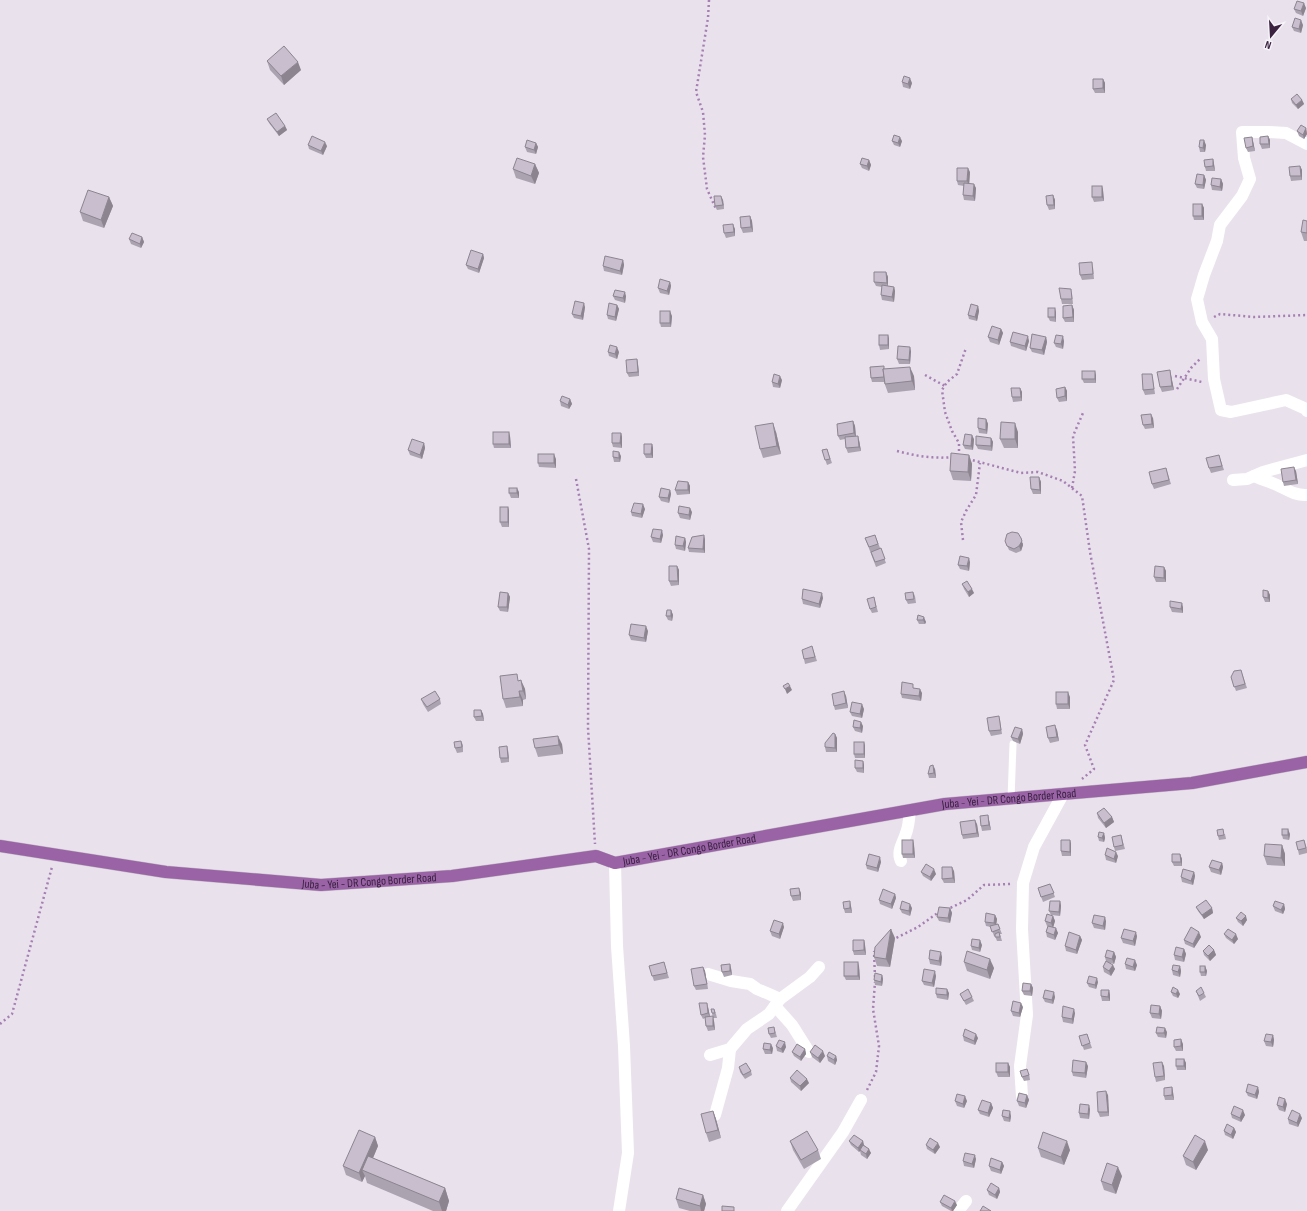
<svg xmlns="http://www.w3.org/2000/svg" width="1307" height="1211" font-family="'Sofia Sans Condensed',sans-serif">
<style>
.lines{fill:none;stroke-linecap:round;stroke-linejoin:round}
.primary-casing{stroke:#c4bcc5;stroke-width:13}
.path{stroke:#a680b3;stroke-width:2.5;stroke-dasharray:2 3;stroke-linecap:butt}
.lane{stroke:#fff;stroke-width:7}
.street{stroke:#fff;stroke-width:12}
.primary{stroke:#9963a6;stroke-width:12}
.wall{fill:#aca3b1}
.shaded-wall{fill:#8c8590}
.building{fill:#c8bece;stroke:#8c8590}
.labels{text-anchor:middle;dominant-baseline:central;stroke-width:3;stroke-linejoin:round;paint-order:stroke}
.street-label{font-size:12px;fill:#39213f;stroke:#f6f3f9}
</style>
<rect width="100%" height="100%" fill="#e9e2ed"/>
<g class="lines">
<defs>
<g id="primary">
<path id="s1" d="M0,846L166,872L321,885L452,876L596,856L615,863L945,804L1192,783L1307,762"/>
</g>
</defs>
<use href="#primary" class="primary-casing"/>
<g class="path">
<polyline points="709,0 708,18 696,92 703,112 705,135 703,157 707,189 716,209"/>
<polyline points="1214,317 1220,314 1254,317 1307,315"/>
<polyline points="925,375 945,386"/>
<polyline points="1175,376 1202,382"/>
<polyline points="1177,389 1191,368 1200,359"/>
<path d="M897,451C916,456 934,459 953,457"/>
<polyline points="959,456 959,443 952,431 945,412 942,390 947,382 957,374 966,348"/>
<polyline points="968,459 1021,473 1038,472 1063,481 1082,496 1090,552 1114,680 1085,745 1094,769 1082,779"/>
<polyline points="576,479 589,549 588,728 595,844"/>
<polyline points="1072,488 1075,471 1073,436 1083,413"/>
<polyline points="963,540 961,522 966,511 976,495 980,463"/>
<polyline points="946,910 967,900 984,885 1011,884"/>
<polyline points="892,940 918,927 939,912"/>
<polyline points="875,977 874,952 876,951"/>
<polyline points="0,1024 12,1014 52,867"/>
<polyline points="867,1090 876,1072 879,1046 873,1009 875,982"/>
</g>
<polyline class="lane" points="1011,799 1013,744"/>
<g class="street">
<polyline points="1307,144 1286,133 1268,132 1242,132 1244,158 1250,179 1242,196 1220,225 1217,241 1204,275 1197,299 1202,322 1212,339 1214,379 1221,410 1231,412 1286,400 1306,409 1307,411"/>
<path d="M1254,476C1262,480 1265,480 1272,483C1284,487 1293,496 1307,495"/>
<polyline points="1233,480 1247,479 1263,472 1307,460"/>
<path d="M901,861C896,850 904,842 907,830C909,824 909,817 910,811"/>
<polyline points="615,863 617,946 624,1046 628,1153 619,1211"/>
<polyline points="708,974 731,981 750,984 757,989 769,994 780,999"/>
<polyline points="775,1006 792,1025 809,1052"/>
<polyline points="710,1055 730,1049 747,1029 769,1014 780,999 810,977 819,967"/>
<polyline points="1022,1096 1020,1066 1027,1015 1022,929 1023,883 1034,847 1063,794"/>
<polyline points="715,1115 728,1068 730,1049"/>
<polyline points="787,1211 843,1132 861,1100"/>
<polyline points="958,1211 966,1201"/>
</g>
<use href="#primary" class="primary"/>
</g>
<g class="wall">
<polygon points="1306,8 1303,16 1296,13 1294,9"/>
<polygon points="1303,25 1301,33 1294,31 1292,27"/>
<polygon points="267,61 301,70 284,85 270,70"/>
<polygon points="1103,79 1105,83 1105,93 1095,93 1093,89"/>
<polygon points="902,82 912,83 910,89 903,87"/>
<polygon points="1291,99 1302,100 1304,104 1298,109 1292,103"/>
<polygon points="267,119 285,126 287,130 279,136 269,123"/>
<polygon points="1306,128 1307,134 1304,139 1299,136 1297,131"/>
<polygon points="1268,136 1270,140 1270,148 1262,149 1260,144"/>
<polygon points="1252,137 1253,141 1255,151 1248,152 1246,148"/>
<polygon points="892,141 902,141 900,147 894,145"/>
<polygon points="536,143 538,147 536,154 527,152 525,147"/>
<polygon points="308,145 327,146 323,155 309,149"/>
<polygon points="1206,145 1205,152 1200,152 1199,147"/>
<polygon points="1213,159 1214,164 1215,171 1206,171 1205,167"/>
<polygon points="869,160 871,165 869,171 862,168 860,164"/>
<polygon points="535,164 539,173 535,184 516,178 513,169"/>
<polygon points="1300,166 1302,170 1302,180 1291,181 1290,176"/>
<polygon points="970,172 969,184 976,188 975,201 964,200 963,195 964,186 958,185 957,181"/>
<polygon points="1204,175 1206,180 1204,189 1197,188 1195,184"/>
<polygon points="1221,179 1223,184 1222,191 1212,190 1211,185"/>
<polygon points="1102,186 1103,190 1104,201 1094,202 1092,197"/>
<polygon points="1053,195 1055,200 1055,209 1049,210 1047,205"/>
<polygon points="109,197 113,206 104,228 83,221 80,212"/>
<polygon points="723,200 724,209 717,210 715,206"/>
<polygon points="1202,204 1204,208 1204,220 1194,220 1193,216"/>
<polygon points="750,216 752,221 753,232 743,233 741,228"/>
<polygon points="1307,221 1307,241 1304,241 1301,232"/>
<polygon points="735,229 735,236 726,238 724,233"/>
<polygon points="142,237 144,242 141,248 131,244 129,239"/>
<polygon points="483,254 484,258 479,273 468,269 466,265"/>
<polygon points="623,260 624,265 622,275 604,271 603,266"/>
<polygon points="1093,267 1094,279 1082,280 1080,275"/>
<polygon points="886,272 888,277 888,286 894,287 895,291 894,302 882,300 881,295 882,287 876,286 874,282"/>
<polygon points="670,282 671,286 669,295 660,293 658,288"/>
<polygon points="1072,294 1073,304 1062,304 1061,299"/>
<polygon points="613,296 626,296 625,303 615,300"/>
<polygon points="617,305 619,309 616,321 608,319 607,315"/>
<polygon points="1072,305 1074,310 1074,322 1065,322 1063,318"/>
<polygon points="978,306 979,311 977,321 969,319 968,315"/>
<polygon points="585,307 583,320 574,318 572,314"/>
<polygon points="1056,312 1056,322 1050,321 1048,317"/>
<polygon points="672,316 671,327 661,327 660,323"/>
<polygon points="1001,329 1003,333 999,345 990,342 988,337"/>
<polygon points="888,335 889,339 889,349 880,350 879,345"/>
<polygon points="1046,337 1047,342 1044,355 1032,352 1030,348"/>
<polygon points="1029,341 1026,351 1011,346 1010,342"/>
<polygon points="1064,341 1063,349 1056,347 1054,343"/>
<polygon points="911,351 910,364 899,364 897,359"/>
<polygon points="608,352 619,352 617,359 609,356"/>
<polygon points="637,359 638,364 639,376 629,377 627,373"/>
<polygon points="885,369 914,376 915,390 888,393 884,382 872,382 871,378"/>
<polygon points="1096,375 1096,383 1084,383 1082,379"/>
<polygon points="1171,375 1174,390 1162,392 1160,387"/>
<polygon points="1153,379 1155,394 1145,395 1143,390"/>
<polygon points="782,380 780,388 773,387 772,382"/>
<polygon points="1065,387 1067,391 1067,401 1059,402 1057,398"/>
<polygon points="1020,388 1022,392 1022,401 1013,402 1012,397"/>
<polygon points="570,399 572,404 569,409 561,406 560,401"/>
<polygon points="1153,418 1154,428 1145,429 1143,425"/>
<polygon points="986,419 988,424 987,434 979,433 978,428"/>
<polygon points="853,421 855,426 856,436 859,440 861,451 848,453 846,448 845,439 840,440 838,436"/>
<polygon points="776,432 781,454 763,458 760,449"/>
<polygon points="1018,432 1018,448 1004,448 1000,439"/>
<polygon points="621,433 622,437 622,448 613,447 612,443"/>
<polygon points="510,436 511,448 494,448 493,444"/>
<polygon points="991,438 993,442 992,451 978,449 976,445"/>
<polygon points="974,439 973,450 965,449 963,445"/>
<polygon points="424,443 425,448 422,459 410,455 408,450"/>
<polygon points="652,444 653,448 653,458 646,458 644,454"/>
<polygon points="827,449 832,463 827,465 822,450"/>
<polygon points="969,455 972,464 971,481 953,480 950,471"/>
<polygon points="1219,455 1224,470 1211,473 1209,468"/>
<polygon points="621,456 620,462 614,462 613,457"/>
<polygon points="556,459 556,468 539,467 538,463"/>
<polygon points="1166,468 1171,484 1154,489 1152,484"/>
<polygon points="1296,471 1298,484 1284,486 1283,482"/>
<polygon points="1039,477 1041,482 1041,494 1033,494 1031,489"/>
<polygon points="688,482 690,486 690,494 677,495 675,490"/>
<polygon points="670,490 671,494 669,503 661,501 659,497"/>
<polygon points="519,492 519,498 511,498 509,493"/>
<polygon points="508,507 509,511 509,527 502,527 500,522"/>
<polygon points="645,509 642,518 632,516 631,512"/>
<polygon points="692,512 690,520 680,518 678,513"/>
<polygon points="663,535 661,543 653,542 651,537"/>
<polygon points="875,535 886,563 876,567 865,538"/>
<polygon points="685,538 686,542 685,551 676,549 675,545"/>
<polygon points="705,539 705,553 689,552 688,548"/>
<polygon points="1005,541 1023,543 1023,545 1021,551 1016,553 1009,550"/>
<polygon points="970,562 969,571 960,569 958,565"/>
<polygon points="677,566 679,570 679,585 671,586 669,581"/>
<polygon points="1164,567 1166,571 1166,582 1156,582 1154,577"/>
<polygon points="962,584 974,593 969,597 964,589"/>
<polygon points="1268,591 1270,595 1270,602 1265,602 1263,597"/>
<polygon points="913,592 915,596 916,603 908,604 906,600"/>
<polygon points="508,593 510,597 508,612 500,611 498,607"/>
<polygon points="874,597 878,612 872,613 870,609"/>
<polygon points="823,598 820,608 803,604 802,599"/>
<polygon points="1170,607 1183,607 1183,613 1172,612"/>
<polygon points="671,610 673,615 672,621 668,620 666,616"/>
<polygon points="918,615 926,622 925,624 919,624 917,620"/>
<polygon points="648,631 646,642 631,640 629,635"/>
<polygon points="812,646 817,661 805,664 804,659"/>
<polygon points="1241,670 1247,688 1236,691 1231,677"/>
<polygon points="520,680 525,689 526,699 523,700 523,706 506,708 503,699"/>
<polygon points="915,688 922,693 921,701 902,698 901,694"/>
<polygon points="846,696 848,708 835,710 834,706"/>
<polygon points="1070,697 1070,709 1057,709 1056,704"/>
<polygon points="421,699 440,699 441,704 428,712 423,704"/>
<polygon points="864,709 862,718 852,716 850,712"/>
<polygon points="481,710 483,714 484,721 476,721 474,717"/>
<polygon points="1000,720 1002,734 991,736 989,731"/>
<polygon points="863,726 862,733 855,731 853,727"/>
<polygon points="1022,729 1023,734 1020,744 1013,741 1011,737"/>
<polygon points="1057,730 1059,741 1050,743 1048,738"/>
<polygon points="835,734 837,738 837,752 826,752 825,747"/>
<polygon points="461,741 463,745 463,752 457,753 455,748"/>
<polygon points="864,742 865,746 865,758 855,758 854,754"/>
<polygon points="562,744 563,754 538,757 535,748"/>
<polygon points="508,750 509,762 501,763 500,758"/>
<polygon points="863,761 864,765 864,773 857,772 855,768"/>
<polygon points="935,769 936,778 929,778 928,774"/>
<polygon points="1097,813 1112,817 1114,822 1106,828 1098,818"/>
<polygon points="988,815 991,830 982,831 981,826"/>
<polygon points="977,824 979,837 963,839 962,835"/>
<polygon points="1104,833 1105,838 1104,842 1099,841 1098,837"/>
<polygon points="1225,834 1226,839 1219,840 1218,836"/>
<polygon points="1290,834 1289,840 1283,839 1282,835"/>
<polygon points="1121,835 1125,849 1115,851 1114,847"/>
<polygon points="913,840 914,845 915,858 903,858 902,854"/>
<polygon points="1070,840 1071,844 1071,856 1062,856 1061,851"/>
<polygon points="1304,840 1307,849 1307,853 1299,855 1298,850"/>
<polygon points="1282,845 1285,854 1285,866 1267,865 1264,856"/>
<polygon points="1180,854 1182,859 1182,866 1174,866 1172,862"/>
<polygon points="1105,855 1118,856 1116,863 1106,860"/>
<polygon points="881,862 878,872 867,869 866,865"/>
<polygon points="1222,863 1223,867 1221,875 1211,872 1209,867"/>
<polygon points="954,871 955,883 944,883 942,879"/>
<polygon points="921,872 936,874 931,881 923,876"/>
<polygon points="1194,872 1195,876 1193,885 1182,882 1181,877"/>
<polygon points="1050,884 1055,897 1043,902 1038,888"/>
<polygon points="801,893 801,900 793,901 791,896"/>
<polygon points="895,894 896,898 892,909 880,904 879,900"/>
<polygon points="1060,901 1061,906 1060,916 1051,915 1049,911"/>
<polygon points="1284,904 1285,909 1283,914 1275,911 1273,906"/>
<polygon points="851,906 852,913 845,913 844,909"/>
<polygon points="1196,907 1212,908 1213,913 1204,919 1198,911"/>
<polygon points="912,908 910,916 902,913 900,909"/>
<polygon points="950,908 952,913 950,923 939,921 937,917"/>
<polygon points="995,915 997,919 996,924 998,924 1002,934 1000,934 1002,941 997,941 995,936 994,936 991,927 986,926 985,922"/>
<polygon points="1053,916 1055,921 1053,927 1058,933 1055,940 1047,937 1046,932 1048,926 1047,926 1045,921"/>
<polygon points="1236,918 1247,920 1243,926 1238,922"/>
<polygon points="1106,921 1105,930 1094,928 1092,923"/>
<polygon points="784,927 780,939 772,936 770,931"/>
<polygon points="1224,934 1238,939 1234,944 1226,938"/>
<polygon points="1080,936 1082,940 1077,954 1066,951 1065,946"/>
<polygon points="1137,936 1135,946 1123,943 1121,938"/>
<polygon points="1201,937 1194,948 1185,944 1184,940"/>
<polygon points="895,938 890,967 877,966 874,957"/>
<polygon points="864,940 865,945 866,955 854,955 853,951"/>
<polygon points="982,945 980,952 972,950 971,946"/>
<polygon points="1184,949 1186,954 1184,962 1175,960 1174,955"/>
<polygon points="1214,950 1216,955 1210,961 1204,955 1203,951"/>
<polygon points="1114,952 1116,957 1114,964 1110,963 1115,969 1111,976 1104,972 1103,967 1106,961 1105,957"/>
<polygon points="942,957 941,966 930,964 929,959"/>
<polygon points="664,962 669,978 654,981 649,966"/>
<polygon points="964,962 994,968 990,979 967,971"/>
<polygon points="1125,964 1137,965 1135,971 1126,969"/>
<polygon points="859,966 860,980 846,980 844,976"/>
<polygon points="1180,966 1181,971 1180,977 1173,975 1172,970"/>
<polygon points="1205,966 1207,971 1206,976 1201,976 1200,972"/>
<polygon points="703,967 705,971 708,989 696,990 694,986"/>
<polygon points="731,968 732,975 724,977 722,972"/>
<polygon points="882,975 883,979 882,986 875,985 874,980"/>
<polygon points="936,976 934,987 924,985 922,981"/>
<polygon points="1098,982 1096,989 1089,987 1087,983"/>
<polygon points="1031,984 1033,988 1032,996 1024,995 1022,991"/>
<polygon points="1109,990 1110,995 1110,1001 1102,1001 1101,996"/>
<polygon points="1196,991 1204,993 1206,997 1200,1001"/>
<polygon points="1171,992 1180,994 1178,998 1173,996"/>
<polygon points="949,993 948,1000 937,998 936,994"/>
<polygon points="960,994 972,997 974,1001 966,1005"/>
<polygon points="1055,997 1053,1004 1045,1002 1043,998"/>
<polygon points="1160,1006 1162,1011 1161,1019 1152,1018 1150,1013"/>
<polygon points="708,1007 710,1016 714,1021 715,1030 708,1031 706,1026 705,1018 703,1019 701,1015"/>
<polygon points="1023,1007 1020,1017 1013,1016 1011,1011"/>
<polygon points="714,1009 716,1014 717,1018 713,1018 712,1013"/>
<polygon points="1075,1013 1073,1024 1063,1022 1062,1017"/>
<polygon points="774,1027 777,1037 771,1038 769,1034"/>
<polygon points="1167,1032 1166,1038 1158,1037 1156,1033"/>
<polygon points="1087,1034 1092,1048 1084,1050 1079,1036"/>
<polygon points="1273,1035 1274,1040 1273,1047 1266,1046 1264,1041"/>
<polygon points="963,1036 978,1038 975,1045 964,1041"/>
<polygon points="1183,1044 1183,1051 1176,1051 1174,1047"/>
<polygon points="776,1046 786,1047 783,1053 777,1051"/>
<polygon points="773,1048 772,1054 765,1054 763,1049"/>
<polygon points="805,1049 806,1054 801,1061 794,1056 792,1052"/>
<polygon points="810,1052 825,1056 820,1063 812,1057"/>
<polygon points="827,1056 836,1056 837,1060 835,1065 828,1061"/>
<polygon points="1184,1059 1186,1063 1186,1070 1177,1070 1176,1066"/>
<polygon points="1008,1063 1010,1067 1010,1077 998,1077 996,1072"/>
<polygon points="1088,1066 1086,1078 1073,1076 1072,1072"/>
<polygon points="1164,1066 1165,1080 1156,1082 1155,1077"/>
<polygon points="739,1067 751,1071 752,1075 745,1079 740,1072"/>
<polygon points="1029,1073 1030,1080 1024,1081 1022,1077"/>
<polygon points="790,1078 809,1083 801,1091 791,1082"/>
<polygon points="1172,1087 1173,1092 1174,1100 1165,1100 1164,1096"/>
<polygon points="1258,1087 1259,1092 1257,1099 1248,1096 1246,1092"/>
<polygon points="1027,1095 1029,1100 1026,1108 1019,1106 1017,1101"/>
<polygon points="1108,1095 1109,1116 1100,1117 1098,1112"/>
<polygon points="955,1101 967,1101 964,1108 957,1106"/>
<polygon points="991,1103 993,1108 989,1117 980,1114 978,1110"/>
<polygon points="1287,1104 1285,1112 1279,1110 1277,1105"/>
<polygon points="1090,1109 1089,1119 1080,1118 1079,1113"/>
<polygon points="713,1111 716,1119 721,1138 709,1142 706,1133"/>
<polygon points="1231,1114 1245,1115 1241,1122 1232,1118"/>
<polygon points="1002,1116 1011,1116 1010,1122 1004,1121"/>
<polygon points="1302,1118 1298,1127 1289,1124 1288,1119"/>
<polygon points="1234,1128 1236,1132 1233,1139 1225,1135 1224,1131"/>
<polygon points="375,1137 378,1146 373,1158 445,1188 449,1201 446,1211 433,1211 367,1183 365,1176 362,1182 346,1175 343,1166"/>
<polygon points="790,1141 818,1150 821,1159 804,1169 793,1150"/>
<polygon points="849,1141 863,1141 864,1145 871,1153 867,1159 861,1155 860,1151 859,1152 851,1145"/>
<polygon points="926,1145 940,1147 935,1154 927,1149"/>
<polygon points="1038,1148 1070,1150 1064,1165 1041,1157"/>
<polygon points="1208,1150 1196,1170 1186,1165 1183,1156"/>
<polygon points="976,1159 974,1168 964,1166 963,1161"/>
<polygon points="1002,1162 1004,1166 1001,1174 991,1171 989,1166"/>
<polygon points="1122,1176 1116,1194 1104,1190 1101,1181"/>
<polygon points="999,1188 1000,1192 997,1199 989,1195 987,1190"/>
<polygon points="703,1195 706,1204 704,1211 690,1211 679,1208 676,1199"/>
<polygon points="940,1202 957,1205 953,1211 951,1211 942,1206"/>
</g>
<g class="shaded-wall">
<polygon points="1304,3 1306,8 1303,16 1301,11"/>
<polygon points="1301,20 1303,25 1301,33 1299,29"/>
<polygon points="298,62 301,70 284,85 281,76"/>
<polygon points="910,78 912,83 910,89 908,84"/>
<polygon points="1103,79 1105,83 1105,93 1103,88"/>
<polygon points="1302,100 1304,104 1298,109 1296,105"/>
<polygon points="285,126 287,130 279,136 277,132"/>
<polygon points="1306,128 1307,134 1304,139 1303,135"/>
<polygon points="1268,136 1270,140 1270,148 1269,144"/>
<polygon points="900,137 902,141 900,147 898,143"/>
<polygon points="1252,137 1253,141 1255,151 1253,146"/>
<polygon points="1204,140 1206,145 1205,152 1203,148"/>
<polygon points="325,142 327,146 323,155 321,151"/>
<polygon points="536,143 538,147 536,154 534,150"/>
<polygon points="1213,159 1214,164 1215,171 1213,166"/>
<polygon points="869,160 871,165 869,171 867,166"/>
<polygon points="535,164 539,173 535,184 531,176"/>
<polygon points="1300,166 1302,170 1302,180 1301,176"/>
<polygon points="968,168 970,172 969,186 967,181"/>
<polygon points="1204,175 1206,180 1204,189 1203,185"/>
<polygon points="1221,179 1223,184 1222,191 1220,187"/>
<polygon points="974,184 976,188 975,201 973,196"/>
<polygon points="1102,186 1103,190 1104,201 1102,197"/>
<polygon points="1053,195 1055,200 1055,209 1054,205"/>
<polygon points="721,196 723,200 724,209 723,205"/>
<polygon points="109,197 113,206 104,228 101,220"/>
<polygon points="1202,204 1204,208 1204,220 1202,216"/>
<polygon points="750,216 752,221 753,232 751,227"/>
<polygon points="733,224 735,229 735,236 734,232"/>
<polygon points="142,237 144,242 141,248 140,244"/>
<polygon points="483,254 484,258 479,273 478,269"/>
<polygon points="623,260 624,265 622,275 620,271"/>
<polygon points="886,272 888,277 888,287 887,283"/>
<polygon points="670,282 671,286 669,295 667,291"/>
<polygon points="894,287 895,291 894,302 892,297"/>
<polygon points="625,292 626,296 625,303 623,298"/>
<polygon points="584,303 585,307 583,320 581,316"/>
<polygon points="617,305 619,309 616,321 615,317"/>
<polygon points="1072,305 1074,310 1074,322 1073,317"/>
<polygon points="978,306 979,311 977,321 975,317"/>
<polygon points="1055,308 1056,312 1056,322 1055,317"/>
<polygon points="670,311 672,316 671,327 670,323"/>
<polygon points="1001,329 1003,333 999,345 998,340"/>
<polygon points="888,335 889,339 889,349 888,345"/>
<polygon points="1028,336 1029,341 1026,351 1025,346"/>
<polygon points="1063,336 1064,341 1063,349 1061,344"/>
<polygon points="1046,337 1047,342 1044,355 1042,350"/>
<polygon points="617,347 619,352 617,359 615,354"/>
<polygon points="910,347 911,351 910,364 909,360"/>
<polygon points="637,359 638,364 639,376 638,372"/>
<polygon points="910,367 914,376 915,390 912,381"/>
<polygon points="1170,370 1174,390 1172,386"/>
<polygon points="1095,371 1096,375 1096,383 1095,379"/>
<polygon points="780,376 782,380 780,388 778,384"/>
<polygon points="1065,387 1067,391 1067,401 1065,396"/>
<polygon points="1020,388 1022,392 1022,401 1021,397"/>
<polygon points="570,399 572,404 569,409 568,405"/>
<polygon points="1151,414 1153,418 1154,428 1152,424"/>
<polygon points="986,419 988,424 987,434 986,430"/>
<polygon points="853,421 855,426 856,438 854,433"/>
<polygon points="773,423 776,432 781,454 777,446"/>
<polygon points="1015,423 1018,432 1018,448 1015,439"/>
<polygon points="509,432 510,436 511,448 509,444"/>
<polygon points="621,433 622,437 622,448 620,443"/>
<polygon points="972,435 974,439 973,450 971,446"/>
<polygon points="858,436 859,440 861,451 859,447"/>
<polygon points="991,438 993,442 992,451 991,446"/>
<polygon points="424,443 425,448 422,459 420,455"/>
<polygon points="652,444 653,448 653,458 651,454"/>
<polygon points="619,452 621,456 620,462 619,458"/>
<polygon points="554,454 556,459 556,468 554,463"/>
<polygon points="969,455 972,464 971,481 968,472"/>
<polygon points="1294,467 1296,471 1298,484 1296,480"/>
<polygon points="1039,477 1041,482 1041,494 1040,490"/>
<polygon points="688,482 690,486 690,494 688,490"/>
<polygon points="517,488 519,492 519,498 517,493"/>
<polygon points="670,490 671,494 669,503 668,498"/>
<polygon points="643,504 645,509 642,518 641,514"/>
<polygon points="508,507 509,511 509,527 508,522"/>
<polygon points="690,508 692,512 690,520 689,515"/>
<polygon points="662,530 663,535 661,543 660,539"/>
<polygon points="704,535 705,539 705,553 703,549"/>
<polygon points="685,538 686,542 685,551 683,546"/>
<polygon points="1021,538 1023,545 1021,551 1019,546"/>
<polygon points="969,558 970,562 969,571 967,566"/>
<polygon points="677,566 679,570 679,585 678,581"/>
<polygon points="1164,567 1166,571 1166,582 1164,578"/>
<polygon points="972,589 974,593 969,597 968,592"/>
<polygon points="1268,591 1270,595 1270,602 1268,598"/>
<polygon points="508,593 510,597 508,612 507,607"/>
<polygon points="822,593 823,598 820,608 819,604"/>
<polygon points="1182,603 1183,607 1183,613 1181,609"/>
<polygon points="671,610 673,615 672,621 671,616"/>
<polygon points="924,617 926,622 925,624 923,620"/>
<polygon points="646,626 648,631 646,642 644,638"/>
<polygon points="521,680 525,689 526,699 523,691"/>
<polygon points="790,686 792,690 787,694 785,689"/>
<polygon points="920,689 922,693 921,701 919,696"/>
<polygon points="519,691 523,700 523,706 520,697"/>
<polygon points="844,691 846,696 848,708 846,703"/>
<polygon points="1068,692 1070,697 1070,709 1068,704"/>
<polygon points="862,704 864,709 862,718 860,714"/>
<polygon points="481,710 483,714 484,721 482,716"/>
<polygon points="861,722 863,726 862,733 860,728"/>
<polygon points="1055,725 1057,730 1059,741 1057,737"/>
<polygon points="1022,729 1023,734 1020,744 1018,739"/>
<polygon points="835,734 837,738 837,752 835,748"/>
<polygon points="558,736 562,744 563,754 559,745"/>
<polygon points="864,742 865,746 865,758 864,754"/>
<polygon points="507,746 508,750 509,762 508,758"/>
<polygon points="863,761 864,765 864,773 863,768"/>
<polygon points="933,765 935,769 936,778 934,773"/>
<polygon points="988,815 991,830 989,825"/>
<polygon points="1112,817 1114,822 1106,828 1104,823"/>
<polygon points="975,820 977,824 979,837 977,833"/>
<polygon points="1288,829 1290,834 1289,840 1288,835"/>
<polygon points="1104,833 1105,838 1104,842 1102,838"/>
<polygon points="913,840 914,845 915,858 913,854"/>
<polygon points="1070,840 1071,844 1071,856 1070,852"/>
<polygon points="1282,845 1285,854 1285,866 1281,858"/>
<polygon points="1116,852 1118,856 1116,863 1114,859"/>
<polygon points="1180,854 1182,859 1182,866 1181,862"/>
<polygon points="880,857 881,862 878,872 877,868"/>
<polygon points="1222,863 1223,867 1221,875 1219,870"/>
<polygon points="952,867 954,871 955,883 953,878"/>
<polygon points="934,869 936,874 931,881 930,877"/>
<polygon points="1194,872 1195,876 1193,885 1191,881"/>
<polygon points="799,888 801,893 801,900 800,895"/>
<polygon points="895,894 896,898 892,909 891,904"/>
<polygon points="850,901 851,906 852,913 850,908"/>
<polygon points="1060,901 1061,906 1060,916 1059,912"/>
<polygon points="910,904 912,908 910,916 909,911"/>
<polygon points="1284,904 1285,909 1283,914 1281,910"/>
<polygon points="950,908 952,913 950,923 948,918"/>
<polygon points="1212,908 1213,913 1204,919 1202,915"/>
<polygon points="995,915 997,919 996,927 994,923"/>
<polygon points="1053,916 1055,921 1053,928 1051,923"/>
<polygon points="1246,916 1247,920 1243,926 1241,921"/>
<polygon points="1105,917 1106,921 1105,930 1103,926"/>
<polygon points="783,923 784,927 780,939 779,934"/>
<polygon points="1056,928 1058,933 1055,940 1054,935"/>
<polygon points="891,929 895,938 890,967 886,959"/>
<polygon points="1136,932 1137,936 1135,946 1133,941"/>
<polygon points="1199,932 1201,937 1194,948 1193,944"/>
<polygon points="1236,934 1238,939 1234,944 1232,940"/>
<polygon points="1080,936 1082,940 1077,954 1076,950"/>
<polygon points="864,940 865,945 866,955 864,950"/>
<polygon points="980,940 982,945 980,952 979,948"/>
<polygon points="1184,949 1186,954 1184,962 1182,957"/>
<polygon points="1214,950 1216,955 1210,961 1208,956"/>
<polygon points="941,952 942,957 941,966 939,961"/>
<polygon points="1114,952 1116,957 1114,964 1112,959"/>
<polygon points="990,959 994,968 990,979 987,970"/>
<polygon points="1135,960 1137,965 1135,971 1133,967"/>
<polygon points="858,962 859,966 860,980 858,976"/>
<polygon points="730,964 731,968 732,975 730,971"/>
<polygon points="1113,965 1115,969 1111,976 1109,971"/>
<polygon points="1180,966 1181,971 1180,977 1178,972"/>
<polygon points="1205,966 1207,971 1206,976 1205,972"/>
<polygon points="703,967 705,971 708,989 707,984"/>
<polygon points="935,971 936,976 934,987 932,983"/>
<polygon points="882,975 883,979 882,986 881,982"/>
<polygon points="1097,978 1098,982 1096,989 1095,985"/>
<polygon points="1031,984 1033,988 1032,996 1030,991"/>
<polygon points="947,989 949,993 948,1000 947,995"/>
<polygon points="1109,990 1110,995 1110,1001 1108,997"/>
<polygon points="1178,990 1180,994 1178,998 1176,994"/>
<polygon points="1054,992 1055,997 1053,1004 1052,1000"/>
<polygon points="707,1003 708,1007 710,1017 708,1013"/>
<polygon points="1021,1003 1023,1007 1020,1017 1019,1013"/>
<polygon points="1160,1006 1162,1011 1161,1019 1159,1014"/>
<polygon points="1074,1009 1075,1013 1073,1024 1072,1019"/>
<polygon points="713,1016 714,1021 715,1030 713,1026"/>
<polygon points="1165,1028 1167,1032 1166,1038 1164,1033"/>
<polygon points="976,1034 978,1038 975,1045 974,1041"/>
<polygon points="1273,1035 1274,1040 1273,1047 1271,1042"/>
<polygon points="1181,1039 1183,1044 1183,1051 1181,1046"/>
<polygon points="785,1042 786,1047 783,1053 781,1049"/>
<polygon points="771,1044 773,1048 772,1054 770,1050"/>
<polygon points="805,1049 806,1054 801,1061 800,1057"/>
<polygon points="823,1051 825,1056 820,1063 818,1058"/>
<polygon points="836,1056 837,1060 835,1065 834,1060"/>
<polygon points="1184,1059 1186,1063 1186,1070 1184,1066"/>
<polygon points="1086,1062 1088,1066 1086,1078 1085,1073"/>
<polygon points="1162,1062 1164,1066 1165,1080 1164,1076"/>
<polygon points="1008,1063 1010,1067 1010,1077 1008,1072"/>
<polygon points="807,1079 809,1083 801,1091 800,1086"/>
<polygon points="1172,1087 1173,1092 1174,1100 1172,1095"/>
<polygon points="1258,1087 1259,1092 1257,1099 1255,1095"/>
<polygon points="1106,1091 1108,1095 1109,1116 1108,1112"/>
<polygon points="1027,1095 1029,1100 1026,1108 1025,1103"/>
<polygon points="965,1096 967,1101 964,1108 963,1104"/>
<polygon points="1285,1099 1287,1104 1285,1112 1283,1107"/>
<polygon points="991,1103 993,1108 989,1117 988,1113"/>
<polygon points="1089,1105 1090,1109 1089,1119 1088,1114"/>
<polygon points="1243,1110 1245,1115 1241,1122 1240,1118"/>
<polygon points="713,1111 716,1119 721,1138 718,1130"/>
<polygon points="1010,1111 1011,1116 1010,1122 1009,1118"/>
<polygon points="1300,1114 1302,1118 1298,1127 1297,1123"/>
<polygon points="1234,1128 1236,1132 1233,1139 1231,1135"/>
<polygon points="375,1137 378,1146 367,1172 362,1170 365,1176 362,1182 359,1173"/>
<polygon points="863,1141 864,1146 859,1152 858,1148"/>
<polygon points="1067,1141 1070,1150 1064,1165 1061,1157"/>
<polygon points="1205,1141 1208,1150 1196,1170 1193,1162"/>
<polygon points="938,1143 940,1147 935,1154 933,1150"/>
<polygon points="869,1149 871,1153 867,1159 866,1154"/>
<polygon points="975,1155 976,1159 974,1168 972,1164"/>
<polygon points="1002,1162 1004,1166 1001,1174 1000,1170"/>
<polygon points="1118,1167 1122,1176 1116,1194 1112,1185"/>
<polygon points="445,1188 449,1201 446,1211 442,1211 439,1202"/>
<polygon points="999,1188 1000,1192 997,1199 995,1195"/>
<polygon points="703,1195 706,1204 704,1211 701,1211 700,1206"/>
<polygon points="955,1201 957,1205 953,1211 952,1211 951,1208"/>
</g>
<g class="building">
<polygon points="1297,1 1304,3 1301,11 1294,9"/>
<polygon points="1295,18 1301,20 1299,29 1292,27"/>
<polygon points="284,46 298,62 281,76 267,61"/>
<polygon points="904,76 910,78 908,84 902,82"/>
<polygon points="1093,79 1103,79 1103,88 1093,89"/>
<polygon points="1297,94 1302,100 1296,105 1291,99"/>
<polygon points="276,113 285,126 277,132 267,119"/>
<polygon points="1301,125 1306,128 1303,135 1297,131"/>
<polygon points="894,135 900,137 898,143 892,141"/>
<polygon points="312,136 325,142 321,151 308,145"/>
<polygon points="1268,136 1269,144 1260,144 1260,137"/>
<polygon points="1252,137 1253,146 1246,148 1244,138"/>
<polygon points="527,140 536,143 534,150 525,147"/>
<polygon points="1200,140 1204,140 1203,148 1199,147"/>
<polygon points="517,158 535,164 531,176 513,169"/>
<polygon points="862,158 869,160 867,166 860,164"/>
<polygon points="1213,159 1213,166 1205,167 1204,160"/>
<polygon points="1300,166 1301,176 1290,176 1289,167"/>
<polygon points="957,168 968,168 967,181 957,181"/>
<polygon points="1197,174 1204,175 1203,185 1195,184"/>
<polygon points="1212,178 1221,179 1220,187 1211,185"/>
<polygon points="964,183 974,184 973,196 963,195"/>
<rect x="1092" y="186" width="10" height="11"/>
<polygon points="88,190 109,197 101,220 80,212"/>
<polygon points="1053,195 1054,205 1047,205 1046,196"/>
<polygon points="714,196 721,196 723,205 715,206"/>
<rect x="1193" y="204" width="9" height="12"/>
<polygon points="750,216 751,227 741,228 740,217"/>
<polygon points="1303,220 1307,221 1307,233 1301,232"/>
<polygon points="733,224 734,232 724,233 723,225"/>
<polygon points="132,233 142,237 140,244 129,239"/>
<polygon points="471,250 483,254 478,269 466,265"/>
<polygon points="605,256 623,260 620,271 603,266"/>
<polygon points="1092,262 1093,274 1080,275 1079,263"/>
<polygon points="874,272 886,272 887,283 874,282"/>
<polygon points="660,279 670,282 667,291 658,288"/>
<polygon points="882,285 894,287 892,297 881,295"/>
<polygon points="1059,288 1071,289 1072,299 1061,299"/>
<polygon points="615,290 625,292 623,298 613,296"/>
<polygon points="575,301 584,303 581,316 572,314"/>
<polygon points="609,303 617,305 615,317 607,315"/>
<polygon points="971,304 978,306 975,317 968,315"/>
<polygon points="1072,305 1073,317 1063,318 1063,306"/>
<rect x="1048" y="308" width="7" height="9"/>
<rect x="660" y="311" width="10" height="12"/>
<polygon points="992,326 1001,329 998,340 988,337"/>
<polygon points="1013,332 1028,336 1025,346 1010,342"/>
<polygon points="1032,334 1046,337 1042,350 1030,348"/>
<rect x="879" y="335" width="9" height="10"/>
<polygon points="1056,335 1063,336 1061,344 1054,343"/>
<polygon points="610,345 617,347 615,354 608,352"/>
<polygon points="898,346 910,347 909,360 897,359"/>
<polygon points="637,359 638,372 627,373 626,360"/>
<polygon points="884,366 884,369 883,369 884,377 871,378 870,367"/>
<polygon points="910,367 912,381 885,384 883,369"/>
<polygon points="1170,370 1172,386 1160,387 1157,372"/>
<rect x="1082" y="371" width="13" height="8"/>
<polygon points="774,374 780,376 778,384 772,382"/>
<polygon points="1142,374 1152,374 1154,389 1143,390"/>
<polygon points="1065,387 1065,396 1057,398 1056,389"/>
<polygon points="1011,388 1020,388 1021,397 1012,397"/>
<polygon points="562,396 570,399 568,405 560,401"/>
<polygon points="1151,414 1152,424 1143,425 1141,415"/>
<polygon points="978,418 986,419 986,430 978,428"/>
<polygon points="853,421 854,433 838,436 837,424"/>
<polygon points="1001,422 1015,423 1015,439 1000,439"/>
<polygon points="773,423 777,446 760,449 755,426"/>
<rect x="493" y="432" width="16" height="12"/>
<polygon points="612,433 621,433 620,443 612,443"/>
<polygon points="965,434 972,435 971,446 963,445"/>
<polygon points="858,436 859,447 846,448 845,437"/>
<polygon points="976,436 991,438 991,446 976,445"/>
<polygon points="412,439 424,443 420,455 408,450"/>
<polygon points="644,444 652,444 651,454 644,454"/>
<polygon points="827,449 830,459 825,460 822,450"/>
<polygon points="613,451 619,452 619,458 613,457"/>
<polygon points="951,453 969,455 968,472 950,471"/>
<rect x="538" y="454" width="16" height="9"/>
<polygon points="1219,455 1222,466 1209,468 1206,458"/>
<polygon points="1294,467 1296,480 1283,482 1281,469"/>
<polygon points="1166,468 1169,480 1152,484 1149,472"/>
<polygon points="1030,477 1039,477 1040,490 1031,489"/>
<polygon points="678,481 688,482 688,490 675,490"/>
<rect x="509" y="488" width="8" height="5"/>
<polygon points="661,488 670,490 668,498 659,497"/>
<polygon points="634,503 643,504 641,514 631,512"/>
<polygon points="679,506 690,508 689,515 678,513"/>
<rect x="500" y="507" width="8" height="15"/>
<polygon points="653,529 662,530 660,539 651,537"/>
<polygon points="1012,532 1018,533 1021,538 1022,541 1019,546 1014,549 1007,546 1005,541 1007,534"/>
<polygon points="704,535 703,549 688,548 692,537"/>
<polygon points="875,535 878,544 869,547 865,538"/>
<polygon points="676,536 685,538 683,546 675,545"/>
<polygon points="881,548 885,559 875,562 871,552"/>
<polygon points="960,556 969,558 967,566 958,565"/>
<polygon points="669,566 677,566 678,581 669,581"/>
<polygon points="1155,566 1164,567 1164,578 1154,577"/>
<polygon points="967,581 972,589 968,592 962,584"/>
<polygon points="803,589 822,593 819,604 802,599"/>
<polygon points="1263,590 1268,591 1268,598 1263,597"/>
<polygon points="500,592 508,593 507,607 498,607"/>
<polygon points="913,592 914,599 906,600 905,593"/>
<polygon points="874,597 876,607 870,609 867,599"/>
<polygon points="1170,601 1182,603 1181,609 1170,607"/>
<polygon points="667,610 671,610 671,616 666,616"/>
<polygon points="918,615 924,617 923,620 917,620"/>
<polygon points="631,624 646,626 644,638 629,635"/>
<polygon points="812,646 815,657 804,659 802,650"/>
<polygon points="1241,670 1245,684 1234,687 1231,677 1234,671"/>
<polygon points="517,674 518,681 521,680 523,691 519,691 520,697 503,699 500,676"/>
<polygon points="902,682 913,684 913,688 920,689 919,696 901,694"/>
<polygon points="788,683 790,686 785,689 783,686"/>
<polygon points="435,691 440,699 427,707 421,699"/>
<polygon points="844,691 846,703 834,706 832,694"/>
<rect x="1056" y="692" width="12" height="12"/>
<polygon points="852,702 862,704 860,714 850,712"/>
<polygon points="474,710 481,710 482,716 474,717"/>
<polygon points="999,716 1001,730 989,731 987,718"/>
<polygon points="854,720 861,722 860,728 853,727"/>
<polygon points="1055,725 1057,737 1048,738 1046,727"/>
<polygon points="1015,727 1022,729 1018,739 1011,737"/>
<polygon points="833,733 835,734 835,748 825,747 825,743"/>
<polygon points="558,736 559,745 535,748 533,739"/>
<polygon points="461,741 462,747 455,748 454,742"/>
<rect x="854" y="742" width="10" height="12"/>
<polygon points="507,746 508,758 500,758 499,747"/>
<polygon points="855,760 863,761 863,768 855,768"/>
<polygon points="933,765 934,773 928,774 930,766"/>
<polygon points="1104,808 1112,817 1104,823 1097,813"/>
<polygon points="988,815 989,825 981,826 980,816"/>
<polygon points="975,820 977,833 962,835 960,822"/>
<polygon points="1223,829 1224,835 1218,836 1217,830"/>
<rect x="1282" y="829" width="6" height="6"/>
<polygon points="1099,832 1104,833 1102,838 1098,837"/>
<polygon points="1121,835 1123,845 1114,847 1112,837"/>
<rect x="902" y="840" width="11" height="14"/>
<polygon points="1061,840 1070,840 1070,852 1061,851"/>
<polygon points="1304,840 1306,848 1298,850 1296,842"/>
<polygon points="1265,844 1282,845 1281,858 1264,856"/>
<polygon points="1107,848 1116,852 1114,859 1105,855"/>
<polygon points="869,854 880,857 877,868 866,865"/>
<polygon points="1172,854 1180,854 1181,862 1172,862"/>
<polygon points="1212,860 1222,863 1219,870 1209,867"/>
<polygon points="926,864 934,869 930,877 921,872"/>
<polygon points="942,867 952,867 953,878 942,879"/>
<polygon points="1183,869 1194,872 1191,881 1181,877"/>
<polygon points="1050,884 1054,893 1041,897 1038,888"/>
<polygon points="799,888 800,895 791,896 790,889"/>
<polygon points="883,889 895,894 891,904 879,900"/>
<polygon points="1206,900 1212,908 1202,915 1196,907"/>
<polygon points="850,901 850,908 844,909 843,902"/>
<polygon points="902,901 910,904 909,911 900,909"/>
<polygon points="1050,901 1060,901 1059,912 1049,911"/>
<polygon points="1275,901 1284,904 1281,910 1273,906"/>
<polygon points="939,907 950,908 948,918 937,917"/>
<polygon points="1241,912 1246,916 1241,921 1236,918"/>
<polygon points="986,913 995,915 994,923 985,922"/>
<polygon points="1047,914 1053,916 1051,923 1045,921"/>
<polygon points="1094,915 1105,917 1103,926 1092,923"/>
<polygon points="774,920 783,923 779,934 770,931"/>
<polygon points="998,924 1000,929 992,932 990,926"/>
<polygon points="1048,926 1056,928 1054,935 1046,932"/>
<polygon points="1191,927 1199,932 1193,944 1184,940"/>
<polygon points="891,929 886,959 874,957 875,947"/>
<polygon points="1124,929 1136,932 1133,941 1121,938"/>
<polygon points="1228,929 1236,934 1232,940 1224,934"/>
<polygon points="999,932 1000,937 995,937 995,934"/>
<polygon points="1069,932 1080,936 1076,950 1065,946"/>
<polygon points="972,939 980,940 979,948 971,946"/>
<polygon points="853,940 864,940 864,950 853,951"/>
<polygon points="1209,945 1214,950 1208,956 1203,951"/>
<polygon points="1176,947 1184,949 1182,957 1174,955"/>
<polygon points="930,950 941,952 939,961 929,959"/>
<polygon points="1107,950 1114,952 1112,959 1105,957"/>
<polygon points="967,951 990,959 987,970 964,962"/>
<polygon points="1127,958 1135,960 1133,967 1125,964"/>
<polygon points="1106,961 1113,965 1109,971 1103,967"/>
<polygon points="664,962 667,973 652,976 649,966"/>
<rect x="844" y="962" width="14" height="14"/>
<polygon points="730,964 730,971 722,972 721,965"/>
<polygon points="1173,965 1180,966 1178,972 1172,970"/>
<rect x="1200" y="966" width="5" height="6"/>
<polygon points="703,967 707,984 694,986 691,969"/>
<polygon points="924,969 935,971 932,983 922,981"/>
<polygon points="875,973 882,975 881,982 874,980"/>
<polygon points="1089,976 1097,978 1095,985 1087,983"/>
<polygon points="1023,983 1031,984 1030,991 1022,991"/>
<polygon points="1173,987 1178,990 1176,994 1171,992"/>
<polygon points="1201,987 1204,993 1199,996 1196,991"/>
<polygon points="936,988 947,989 947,995 936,994"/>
<polygon points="968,989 972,997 964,1001 960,994"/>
<polygon points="1045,990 1054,992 1052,1000 1043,998"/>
<polygon points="1101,990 1109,990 1108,997 1101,996"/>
<polygon points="1013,1001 1021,1003 1019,1013 1011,1011"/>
<polygon points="699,1003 707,1003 708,1013 701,1015"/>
<polygon points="1151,1005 1160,1006 1159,1014 1150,1013"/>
<polygon points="1063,1006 1074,1009 1072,1019 1062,1017"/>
<polygon points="711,1009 714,1009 715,1013 712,1013"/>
<polygon points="713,1016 713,1026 706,1026 705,1017"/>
<polygon points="774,1027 775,1033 769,1034 768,1028"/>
<polygon points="1157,1027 1165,1028 1164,1033 1156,1033"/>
<polygon points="965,1029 976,1034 974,1041 963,1036"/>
<polygon points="1087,1034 1090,1043 1082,1046 1079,1036"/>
<polygon points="1266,1034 1273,1035 1271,1042 1264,1041"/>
<polygon points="1181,1039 1181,1046 1174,1047 1174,1040"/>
<polygon points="779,1040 785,1042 781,1049 776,1046"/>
<polygon points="764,1043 771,1044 770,1050 763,1049"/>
<polygon points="797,1044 805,1049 800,1057 792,1052"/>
<polygon points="815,1045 823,1051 818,1058 810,1052"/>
<polygon points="829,1052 836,1056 834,1060 827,1056"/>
<rect x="1176" y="1059" width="8" height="7"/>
<polygon points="1073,1060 1086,1062 1085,1073 1072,1072"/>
<polygon points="1162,1062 1164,1076 1155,1077 1153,1063"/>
<polygon points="746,1063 751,1071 743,1075 739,1067"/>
<rect x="996" y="1063" width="12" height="9"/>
<polygon points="1027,1069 1029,1075 1022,1077 1020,1071"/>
<polygon points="797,1070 807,1079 800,1086 790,1078"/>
<polygon points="1248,1084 1258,1087 1255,1095 1246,1092"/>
<polygon points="1172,1087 1172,1095 1164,1096 1164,1088"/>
<polygon points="1106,1091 1108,1112 1098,1112 1097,1092"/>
<polygon points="1019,1093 1027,1095 1025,1103 1017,1101"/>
<polygon points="957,1094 965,1096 963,1104 955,1101"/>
<polygon points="1279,1097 1285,1099 1283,1107 1277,1105"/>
<polygon points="982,1100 991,1103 988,1113 978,1110"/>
<polygon points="1080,1104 1089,1105 1088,1114 1079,1113"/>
<polygon points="1234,1106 1243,1110 1240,1118 1231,1114"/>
<polygon points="1003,1110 1010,1111 1009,1118 1002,1116"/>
<polygon points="1292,1110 1300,1114 1297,1123 1288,1119"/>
<polygon points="713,1111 718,1130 706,1133 701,1114"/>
<polygon points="1227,1124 1234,1128 1231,1135 1224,1131"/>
<polygon points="359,1130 375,1137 359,1173 343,1166"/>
<polygon points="807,1131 818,1150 801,1160 790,1141"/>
<polygon points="1043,1132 1067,1141 1061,1157 1038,1148"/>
<polygon points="854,1135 863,1141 858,1148 849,1141"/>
<polygon points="1195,1135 1205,1141 1193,1162 1183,1156"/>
<polygon points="930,1138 938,1143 933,1150 926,1145"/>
<polygon points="863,1145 869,1149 866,1154 860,1150"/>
<polygon points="965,1153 975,1155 972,1164 963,1161"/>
<polygon points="368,1156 445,1188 439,1202 362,1170"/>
<polygon points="991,1158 1002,1162 1000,1170 989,1166"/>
<polygon points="1107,1163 1118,1167 1112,1185 1101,1181"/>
<polygon points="991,1183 999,1188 995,1195 987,1190"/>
<polygon points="679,1188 703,1195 700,1206 676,1199"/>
<polygon points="944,1195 955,1201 951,1208 940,1202"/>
<polygon points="722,1206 734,1207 734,1211 722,1211"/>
<polygon points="983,1206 991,1211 980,1211"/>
</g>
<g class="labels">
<g class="street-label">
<text stroke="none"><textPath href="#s1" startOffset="1020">Juba - Yei - DR Congo Border Road</textPath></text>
<text stroke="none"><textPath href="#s1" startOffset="696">Juba - Yei - DR Congo Border Road</textPath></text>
<text stroke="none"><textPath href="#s1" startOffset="372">Juba - Yei - DR Congo Border Road</textPath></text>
</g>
</g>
<g transform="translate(1271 36) rotate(198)" stroke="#f6f3f9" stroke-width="3" paint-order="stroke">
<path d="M0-3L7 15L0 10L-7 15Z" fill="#39213f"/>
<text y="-6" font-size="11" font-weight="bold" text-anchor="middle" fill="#39213f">N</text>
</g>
</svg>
